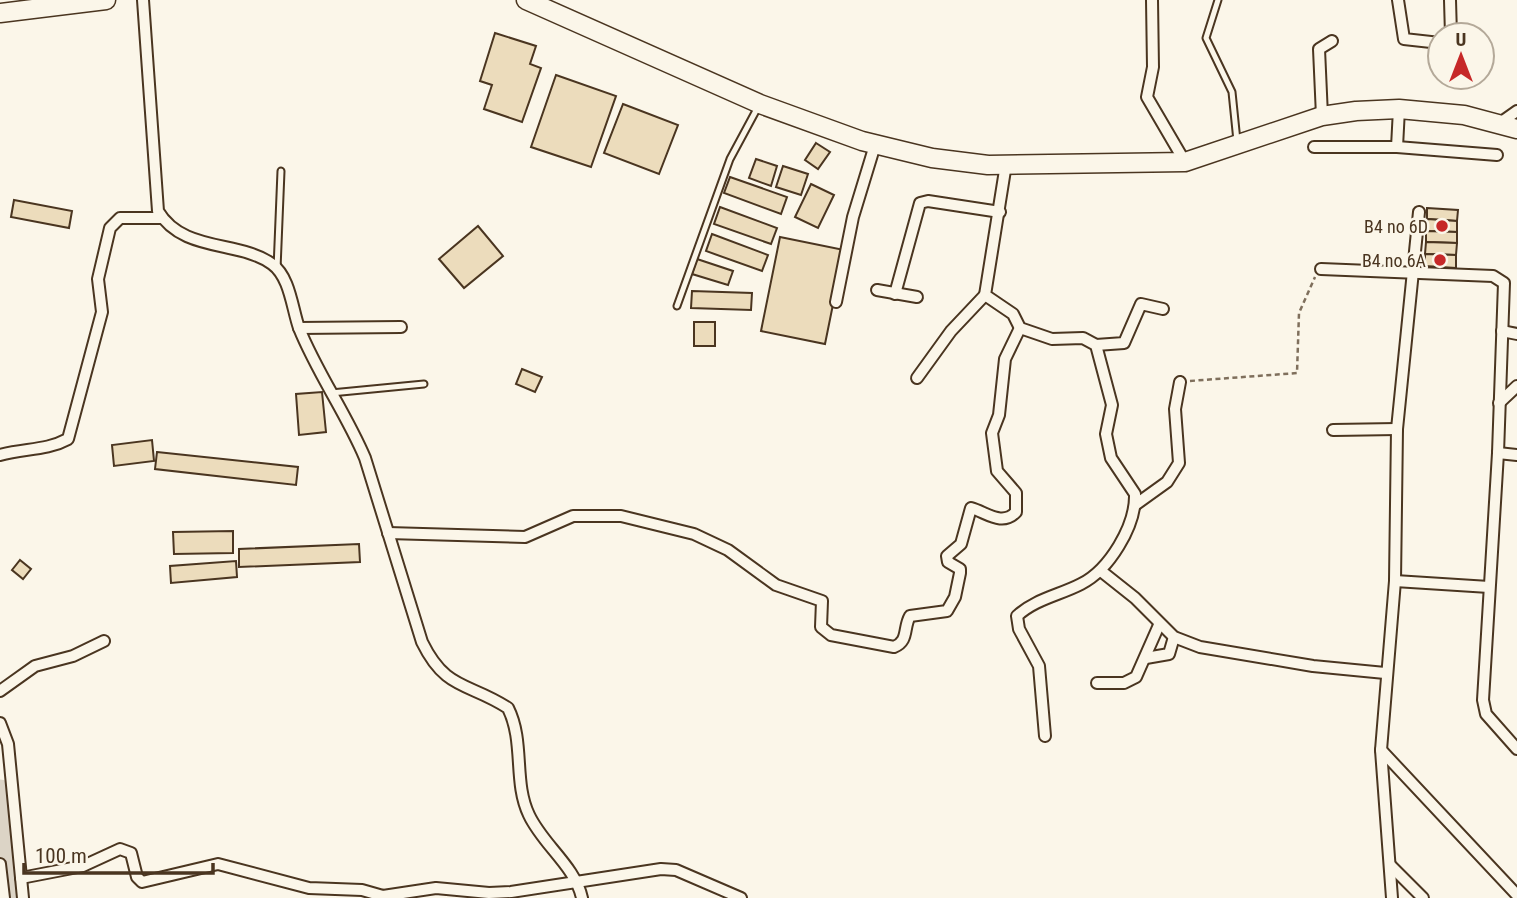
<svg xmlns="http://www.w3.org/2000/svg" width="1517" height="898" font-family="'Roboto Condensed',sans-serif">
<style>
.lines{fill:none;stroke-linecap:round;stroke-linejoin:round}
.river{stroke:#dcd4c6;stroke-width:23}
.building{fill:#ecdcbc;stroke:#4a3520;stroke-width:2}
.service-casing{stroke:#4a3520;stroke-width:9}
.minor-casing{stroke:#4a3520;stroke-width:14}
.primary-casing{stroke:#4a3520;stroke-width:21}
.path{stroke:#7f6f5c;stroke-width:2.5;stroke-dasharray:5 3.5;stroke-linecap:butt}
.service{stroke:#fbf6e9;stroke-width:5}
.minor{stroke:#fbf6e9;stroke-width:10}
.primary{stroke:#fbf6e9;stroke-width:18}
.poi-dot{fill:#c62828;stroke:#fbf6e9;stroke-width:2.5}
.labels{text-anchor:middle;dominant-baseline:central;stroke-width:5;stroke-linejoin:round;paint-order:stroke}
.poi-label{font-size:18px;fill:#4a3520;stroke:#fbf6e9;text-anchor:end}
</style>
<rect width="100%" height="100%" fill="#fbf6e9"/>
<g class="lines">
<polyline class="river" points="0,791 13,898"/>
</g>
<g class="building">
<polygon points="495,33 536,46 530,64 541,68 522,122 484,109 492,85 480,81"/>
<polygon points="556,75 616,96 591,167 531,147"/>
<polygon points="623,104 678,125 659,174 604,153"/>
<polygon points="816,143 830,152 818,169 805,160"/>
<polygon points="756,159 777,166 771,186 749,178"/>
<polygon points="783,166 808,174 801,195 776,187"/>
<polygon points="730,177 787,197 781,214 724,193"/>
<polygon points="811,184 834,195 818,228 795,217"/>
<polygon points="14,200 72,211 69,228 11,217"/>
<polygon points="720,207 777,228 771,244 714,224"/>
<polygon points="1427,208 1458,210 1457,221 1427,219"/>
<polygon points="1427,219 1457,221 1457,232 1426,231"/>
<polygon points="478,226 503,256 464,288 439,259"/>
<polygon points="1426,231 1457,232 1457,243 1426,242"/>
<polygon points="712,234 768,255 762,271 706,251"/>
<polygon points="780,237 844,250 825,344 761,331"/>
<polygon points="1426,242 1457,243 1456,255 1425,254"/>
<polygon points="1425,254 1456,255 1456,268 1425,266"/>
<polygon points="697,259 733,271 728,285 692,274"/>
<polygon points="692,291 752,293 751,310 691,308"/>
<rect x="694" y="322" width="21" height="24"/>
<polygon points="522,369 542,377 535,392 516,384"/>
<polygon points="322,392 326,432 299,435 296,394"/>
<polygon points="152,440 154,461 114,466 112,445"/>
<polygon points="157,452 298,467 296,485 155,469"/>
<polygon points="233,531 233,553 174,554 173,532"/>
<polygon points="359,544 360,562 239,567 239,549"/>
<polygon points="20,560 31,569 23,579 12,570"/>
<polygon points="236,561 237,577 171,583 170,566"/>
</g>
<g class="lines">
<defs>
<g id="service">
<polyline points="1218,0 1206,38 1232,92 1237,141"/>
<polyline points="277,269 281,171"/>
<polyline points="677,306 730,159 758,107"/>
<polyline points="331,393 424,384"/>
</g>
<g id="minor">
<path d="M143,0L158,211C183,253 239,240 272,264C290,277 292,308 299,328C317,373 346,413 365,458L422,642C446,691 468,682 508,708C525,742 513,782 529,815C543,845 575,866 582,898"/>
<polyline points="1152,0 1153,67 1147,97 1185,162"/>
<polyline points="1398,0 1404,39 1440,43"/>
<polyline points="1450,0 1451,35"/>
<polyline points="1322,116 1319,49 1332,41"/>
<polyline points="1500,123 1517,111"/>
<polyline points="1314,147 1397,147 1497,155"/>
<polyline points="1397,147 1399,109"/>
<path d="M1006,164L985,295L1013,314L1020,328L1052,339L1083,338L1096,345L1112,405L1106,434L1111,458L1135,494C1136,526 1109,570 1081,584C1060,595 1035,599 1017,616L1019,629L1039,666L1045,736"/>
<polyline points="1321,269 1493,276 1504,283 1498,453 1483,700 1486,714 1517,749"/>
<polyline points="877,290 917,297"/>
<polyline points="895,294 920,203 928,201 1000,212"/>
<polyline points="836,302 853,217 875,145"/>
<polyline points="299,328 401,327"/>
<polyline points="1502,331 1517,334"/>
<polyline points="1096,345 1124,343 1141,304 1163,309"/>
<polyline points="917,378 951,331 985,295"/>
<polyline points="1499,403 1517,386"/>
<polyline points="1333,430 1397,429"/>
<polyline points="1498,453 1517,455"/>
<path d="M0,455C24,448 46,451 68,439L102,312L98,279L110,228L120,218H162"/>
<polyline points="1135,505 1167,482 1179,463 1175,409 1180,382"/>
<path d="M388,533L525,537L573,516H621L694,534L728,550L776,585L822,601L821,627L831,635L894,647C909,641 903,628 910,616L947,611L955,597L960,573V569L948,562L947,556L961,544L971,508C986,512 1002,527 1016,512V493L997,471L992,433L999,415L1005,359L1020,328"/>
<polyline points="1101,571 1135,598 1174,637 1200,647 1313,666 1385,673"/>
<polyline points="1395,581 1489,587"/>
<polyline points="1146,658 1169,654 1174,637"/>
<polyline points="1097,683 1124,683 1136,677 1159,625"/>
<polyline points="0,691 35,666 73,656 104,641"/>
<polyline points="0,723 8,744 23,898"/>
<polyline points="1381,750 1517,895"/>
<polyline points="0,864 4,898"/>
<polyline points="1390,865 1423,898"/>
<polyline points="21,878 83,866 120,849 131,853 137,877 142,882 218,864 309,888 362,890 383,896 436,888 489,893 511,892 661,869 676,870 741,898"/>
<polyline points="1392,898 1381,750 1395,581 1397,429 1419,212"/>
</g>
<g id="primary">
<polyline points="526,0 760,104 862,141 932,158 988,165 1185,162 1322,116 1356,111 1399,109 1464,115 1517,129"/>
<polyline points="0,13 106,0"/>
</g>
</defs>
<use href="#service" class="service-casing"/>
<use href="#minor" class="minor-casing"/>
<use href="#primary" class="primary-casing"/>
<polyline class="path" points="1190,381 1297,373 1299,313 1315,277"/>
<use href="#service" class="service"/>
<use href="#minor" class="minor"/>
<use href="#primary" class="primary"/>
</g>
<g class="poi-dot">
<circle cx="1442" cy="226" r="7"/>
<circle cx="1440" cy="260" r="7"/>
</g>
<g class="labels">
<g class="poi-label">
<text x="1428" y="226">B4 no 6D</text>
<text x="1426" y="260">B4 no 6A</text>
</g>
</g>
<g transform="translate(1461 56)"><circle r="33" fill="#fbf6e9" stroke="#b4a999" stroke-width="2"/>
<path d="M0-5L12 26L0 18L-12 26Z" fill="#c62828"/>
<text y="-10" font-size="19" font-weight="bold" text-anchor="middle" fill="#4a3520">U</text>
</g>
<path d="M24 863v10h189v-10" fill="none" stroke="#4a3520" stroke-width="3.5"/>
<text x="35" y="863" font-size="21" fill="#4a3520" stroke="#fbf6e9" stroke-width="5" paint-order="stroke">100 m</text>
</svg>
